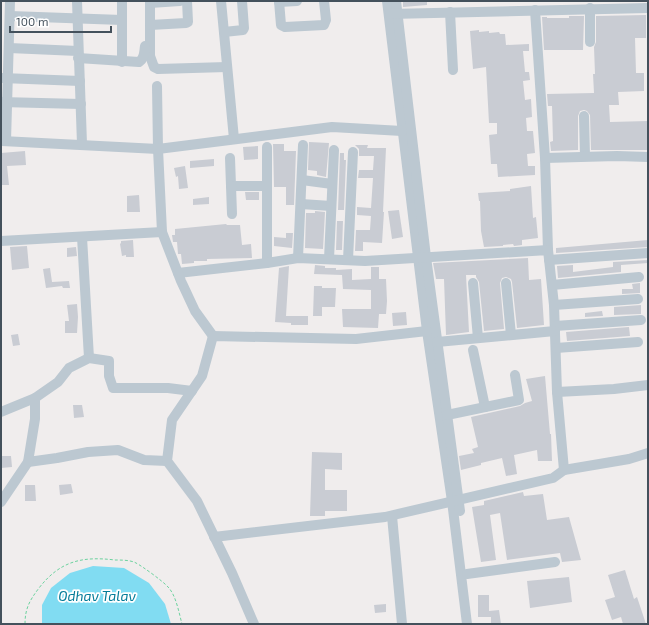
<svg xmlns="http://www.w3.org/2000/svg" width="649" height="625" font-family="'Exo 2',sans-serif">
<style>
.water{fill:#81dcf2}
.building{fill:#c9ccd3}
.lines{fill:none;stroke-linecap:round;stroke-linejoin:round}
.path{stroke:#6dd29f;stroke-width:1;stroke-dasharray:3 2;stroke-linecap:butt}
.minor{stroke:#bcc8d1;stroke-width:10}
.labels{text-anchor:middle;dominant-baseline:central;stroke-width:3.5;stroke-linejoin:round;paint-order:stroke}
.water-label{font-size:14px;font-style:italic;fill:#047c99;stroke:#fff}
</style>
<rect width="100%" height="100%" fill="#f0eded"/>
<polygon class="water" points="93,566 124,568 149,583 165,604 171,624 42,624 42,605 51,588 70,573"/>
<g class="building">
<polygon points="403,1 427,1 427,5 403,7"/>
<polygon points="646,15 646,38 635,38 636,73 644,73 644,91 618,92 619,105 609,105 610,122 648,121 648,150 591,150 590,115 587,111 584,110 580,111 578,116 578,150 551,151 550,142 553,141 552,106 548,106 547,94 594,93 593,74 595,74 594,47 596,42 596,16"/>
<polygon points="569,16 584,16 583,50 544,50 542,17 547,17 547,18 569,18"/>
<polygon points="479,30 479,32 489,31 489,33 499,32 500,34 505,34 506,45 529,44 529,51 523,51 525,72 529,72 530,80 523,81 525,100 531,99 532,117 526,118 527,131 533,131 535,153 527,154 528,166 535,166 535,175 498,177 497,164 491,164 489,135 497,134 497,123 489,123 486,67 473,69 470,31"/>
<polygon points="309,142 329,143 326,177 317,175 317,171 308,170"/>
<polygon points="273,144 284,144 284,151 296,151 294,205 286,205 286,187 274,187"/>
<polygon points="355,145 368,145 367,148 386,148 383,212 384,212 382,243 363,242 363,251 355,251 356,230 370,230 371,216 357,215 357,207 371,208 373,178 358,178 359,170 373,170 374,156 359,156 359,149"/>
<polygon points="258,146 258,159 244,160 243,147"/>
<polygon points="25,151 26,165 7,166 9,185 1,185 1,153"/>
<polygon points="340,153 344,153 344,160 346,160 344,210 338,210"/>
<polygon points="214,159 214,166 190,168 190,161"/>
<polygon points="185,166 188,188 179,189 178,176 176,177 174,168"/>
<polygon points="531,186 533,218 536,217 538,238 522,240 522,245 514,246 513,244 503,245 503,246 484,247 481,231 480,201 479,201 478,193 510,191 510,189"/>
<polygon points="245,192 259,192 259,200 246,200"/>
<polygon points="139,195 140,212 127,212 127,196"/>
<polygon points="209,197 209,204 193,205 193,199"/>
<polygon points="399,210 403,237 392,239 388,211"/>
<polygon points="315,211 325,212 323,249 305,248 306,213 315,213"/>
<polygon points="337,221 343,221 342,250 336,250"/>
<polygon points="226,224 227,225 240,225 242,245 251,244 252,258 207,259 207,261 194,261 194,263 182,264 181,254 178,254 177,242 173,242 172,235 175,235 175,229"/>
<polygon points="286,233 293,233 292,248 274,246 274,237 286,238"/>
<polygon points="133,240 134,257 126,257 126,255 122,256 120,244 121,243 121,241"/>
<polygon points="648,240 648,247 556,253 556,248"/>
<polygon points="27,246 29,268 12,270 10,247"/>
<polygon points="76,247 77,256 67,257 67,248"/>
<polygon points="528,258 529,280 541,279 544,325 517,328 512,282 511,279 506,277 502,278 500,283 504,329 484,331 479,282 476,277 476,275 466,275 469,332 446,335 444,279 436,279 433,263"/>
<polygon points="648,260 648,263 621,265 621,272 558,278 557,266 573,265 573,272 613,267 613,262"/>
<polygon points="315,265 325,266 325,268 336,268 336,270 352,269 352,280 371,279 371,267 379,267 379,279 386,279 387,301 386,314 379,314 378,328 343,327 342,309 371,309 371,290 343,289 342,275 314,274"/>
<polygon points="289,266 286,316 308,316 308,325 291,325 291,323 275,322 279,268"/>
<polygon points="50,268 52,282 69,281 70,288 63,288 62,286 46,288 43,269"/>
<polygon points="640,283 640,293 622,294 622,289 633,289 632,284"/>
<polygon points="314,286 322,286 322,288 336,288 335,307 322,307 322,316 313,316"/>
<polygon points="77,304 78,317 77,333 65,333 65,321 69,321 67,305"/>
<polygon points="641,305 641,314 614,315 614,307"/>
<polygon points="602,311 603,316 585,317 585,313"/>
<polygon points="406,312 407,325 393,326 392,313"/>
<polygon points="629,327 630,336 567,341 566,332"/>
<polygon points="18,334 20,345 13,346 11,335"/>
<polygon points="545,376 550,434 551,434 552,461 538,461 537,450 514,455 517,474 506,476 502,458 481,463 481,465 461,470 459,456 474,453 472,449 478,447 471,417 520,406 525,403 532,401 526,379"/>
<polygon points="73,405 82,405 84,417 74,418"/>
<polygon points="312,452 342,453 342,470 325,469 325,490 347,490 347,511 325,511 325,516 310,516"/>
<polygon points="1,456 11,456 12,467 1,468"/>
<polygon points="71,484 73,493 60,495 59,485"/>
<polygon points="25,485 35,485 36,501 25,501"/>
<polygon points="523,492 524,496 543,494 547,520 569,517 581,560 562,562 560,553 507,560 500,513 490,515 496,560 481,562 472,507 484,505 484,501"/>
<polygon points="625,570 634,599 637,597 646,624 623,624 621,617 612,620 605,600 615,597 608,575"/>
<polygon points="569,577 572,602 530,608 527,581"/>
<polygon points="478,595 489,595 489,611 499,610 501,624 491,624 491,617 478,617"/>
<polygon points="386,604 386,612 375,613 374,605"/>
</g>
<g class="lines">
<path class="path" d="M25,624C25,608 30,600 39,588C60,561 82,556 115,560C121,560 131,560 136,563C142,566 164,582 168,587C176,595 179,613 182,624"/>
<g class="minor">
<polyline points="77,1 82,144"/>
<polyline points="150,1 150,56 154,67 158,69 227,67"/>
<polyline points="221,1 234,139"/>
<polyline points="279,1 281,25 285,27 324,25 326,20 324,1"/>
<polyline points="387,1 427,331 452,501 467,624"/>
<polyline points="396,1 426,257 460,511"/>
<polyline points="279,2 297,1"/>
<polyline points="150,3 180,1"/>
<polyline points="590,8 590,42"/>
<polyline points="535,10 545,158 548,250"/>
<polyline points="450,12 453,70"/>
<polyline points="390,14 648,8"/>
<polyline points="10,16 122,20"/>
<polyline points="150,25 186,23 188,22 187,1"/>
<polyline points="224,32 243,30 244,28 242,1"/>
<polyline points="9,48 78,51"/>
<path d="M78,58L139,62C145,58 144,52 145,46"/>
<polyline points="122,62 122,1"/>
<polyline points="2,78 80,81"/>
<polyline points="1,102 81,104"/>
<polyline points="584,116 585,156"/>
<polyline points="2,141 158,149 157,86"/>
<polyline points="6,141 10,1"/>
<polyline points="230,158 231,186 267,186"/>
<polyline points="545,158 617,156 648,157"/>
<polyline points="302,180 332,184"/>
<polyline points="231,186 232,214"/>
<polyline points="301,204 331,206"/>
<polyline points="82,237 89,358"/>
<polyline points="1,241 162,232"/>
<polyline points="298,258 303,145"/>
<polyline points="329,259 334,150"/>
<polyline points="348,260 353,152"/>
<polyline points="549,260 648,253"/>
<polyline points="267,263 267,147"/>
<polyline points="178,273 267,263 298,258 365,261 548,250 554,305 557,392 564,470"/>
<polyline points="473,283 478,338"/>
<polyline points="506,283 511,335"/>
<polyline points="552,285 639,277"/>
<polyline points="554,305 638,299"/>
<polyline points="555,326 641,320"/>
<polyline points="213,336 195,311 181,281 162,232 158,149 332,127 402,131"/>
<polyline points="437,342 555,331"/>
<polyline points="556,348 638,342"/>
<polyline points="473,350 485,407"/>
<polyline points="557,392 614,389 648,385"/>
<polyline points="1,412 35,398"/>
<polyline points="447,415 519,400 515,375"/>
<polyline points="28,462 57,458 88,452 118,450 144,460 167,461"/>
<polyline points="1,502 28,462 35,419 35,398 58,382 69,368 89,358 109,361 109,376 113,388 168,388 192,391"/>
<polyline points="392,516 402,624"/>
<polyline points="214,537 385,517 553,478 564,470 629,459 648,453"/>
<polyline points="467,574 555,562"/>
<polyline points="254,624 232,573 197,501 167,461 172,420 202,376 213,336 356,339 427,331"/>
</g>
</g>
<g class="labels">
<g class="water-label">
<text x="97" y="595">Odhav Talav</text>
</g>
</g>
<rect width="649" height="625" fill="none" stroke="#44515c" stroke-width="4"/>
<path d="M10 26v6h101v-6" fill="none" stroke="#44515c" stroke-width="2"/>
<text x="16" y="26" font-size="12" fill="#44515c" stroke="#ffffff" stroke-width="3" paint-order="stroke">100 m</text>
</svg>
